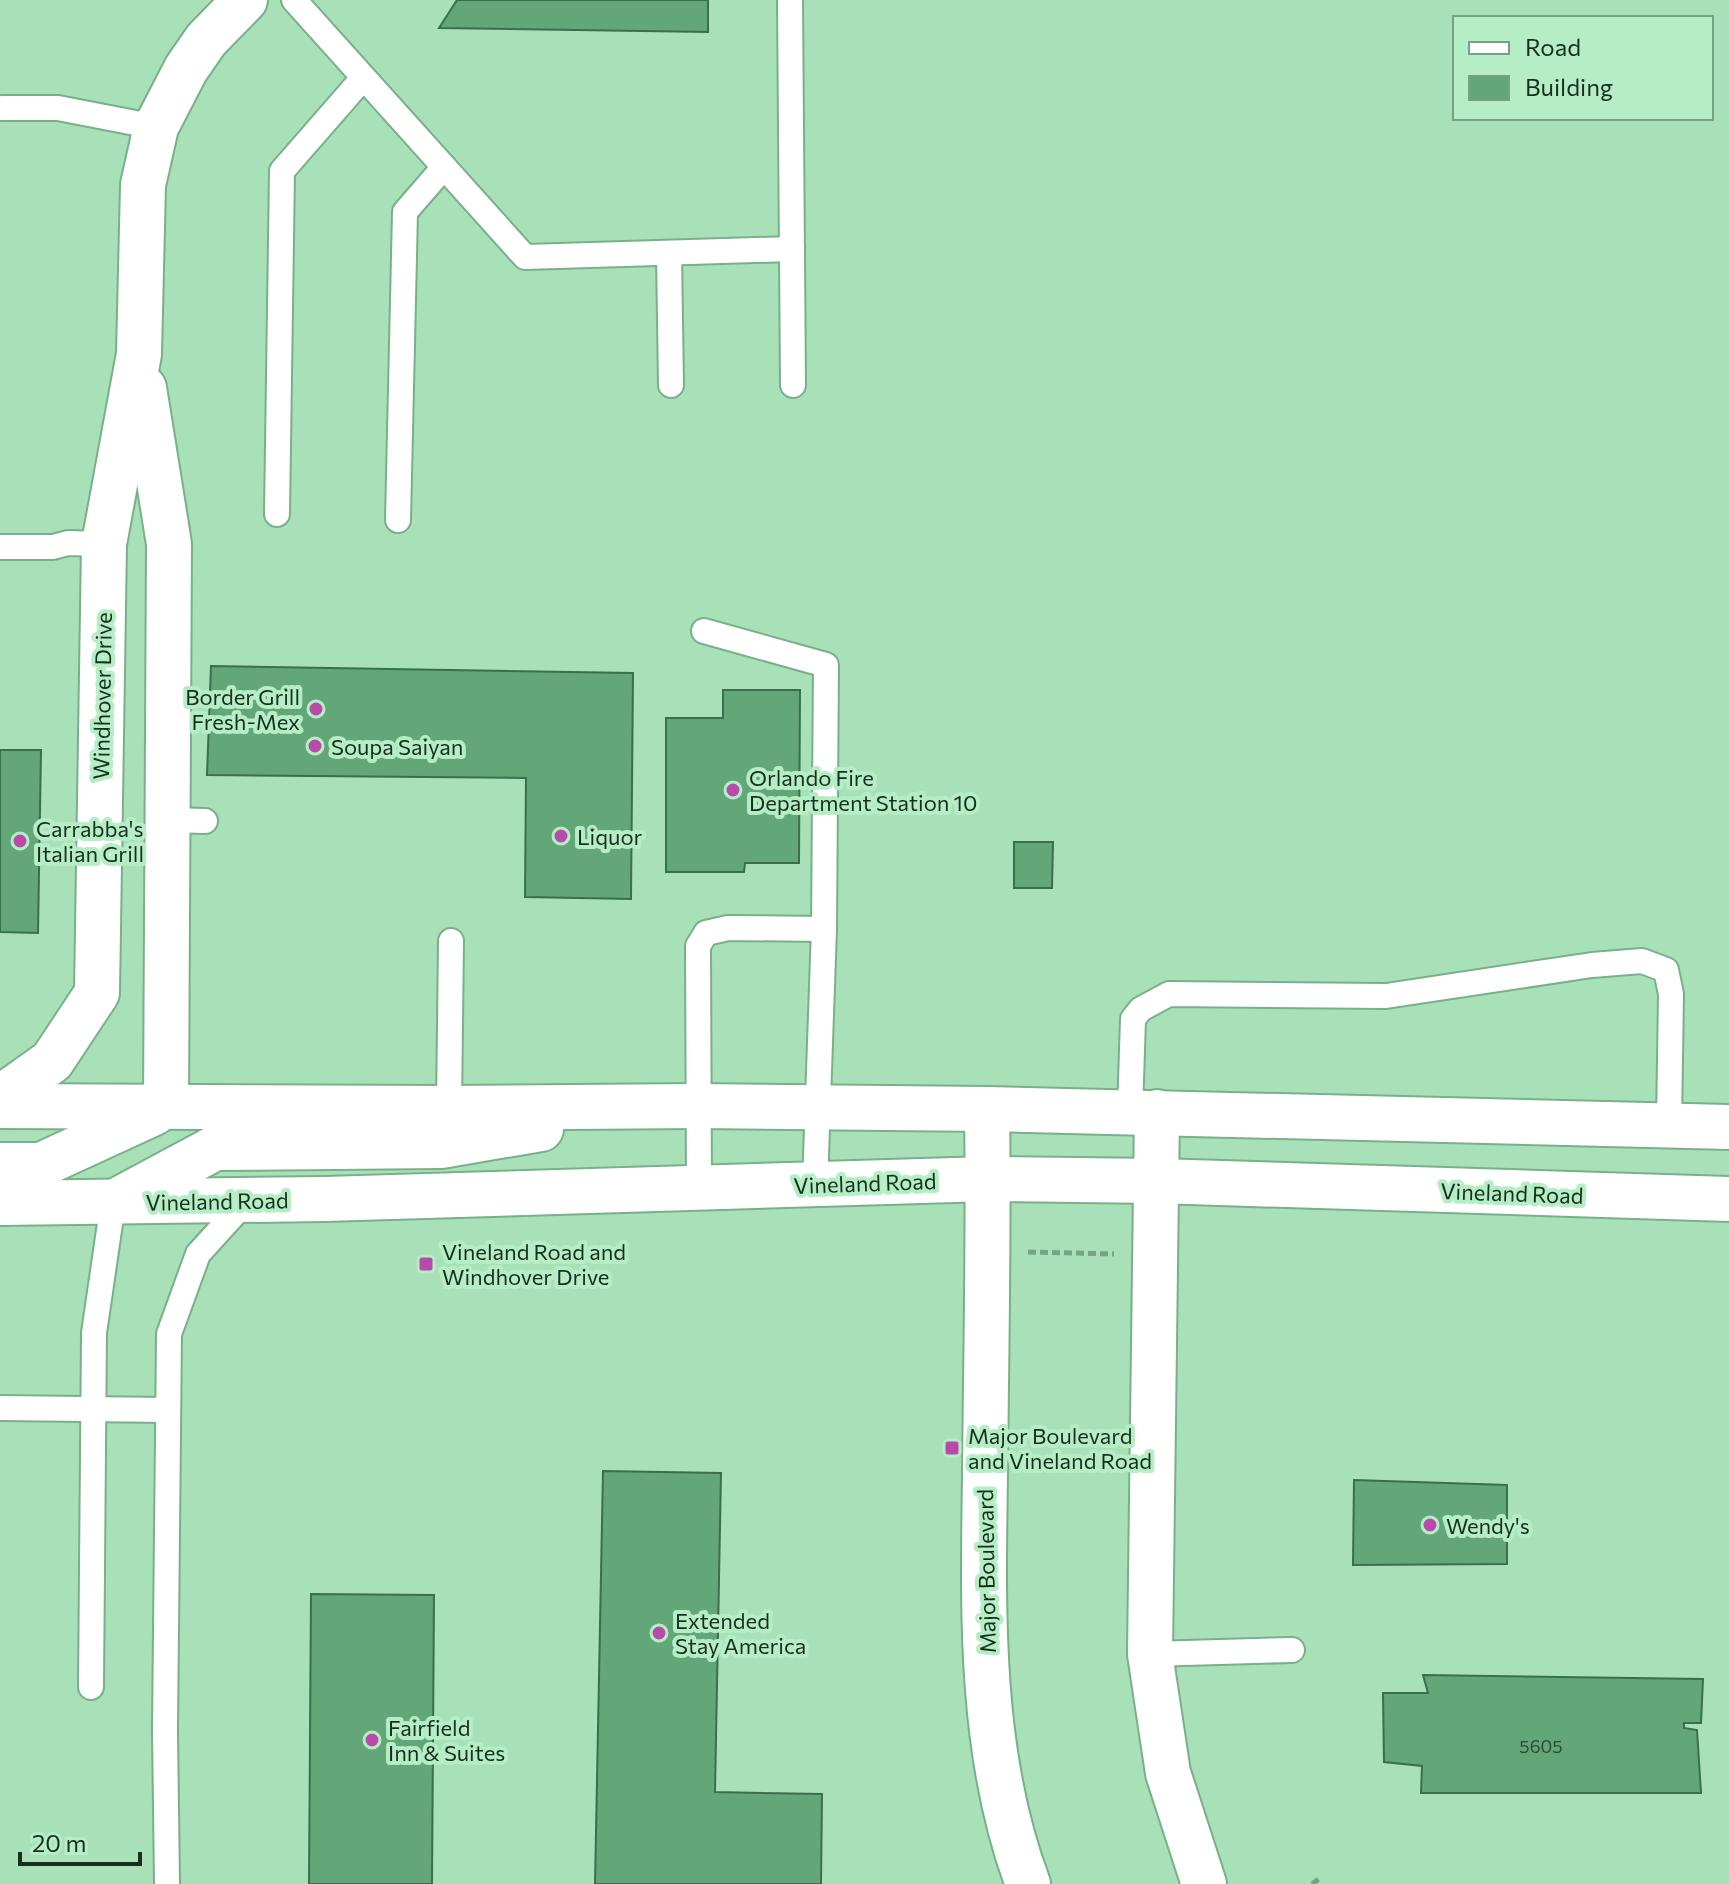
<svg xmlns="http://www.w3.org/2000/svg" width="1729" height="1884" font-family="Commissioner,sans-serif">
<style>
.building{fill:#63a678;stroke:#396f4b;stroke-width:2}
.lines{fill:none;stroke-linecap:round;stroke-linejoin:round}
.lane-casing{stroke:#79b089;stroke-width:28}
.street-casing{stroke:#79b089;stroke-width:48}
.secondary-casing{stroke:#79b089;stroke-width:48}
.path{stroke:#77a483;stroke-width:5;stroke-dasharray:8 4;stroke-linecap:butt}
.lane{stroke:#fff;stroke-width:24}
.street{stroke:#fff;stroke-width:44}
.secondary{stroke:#fff;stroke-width:44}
.poi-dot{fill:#b84aa9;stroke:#b5eec5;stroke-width:3}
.labels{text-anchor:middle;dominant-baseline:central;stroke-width:8;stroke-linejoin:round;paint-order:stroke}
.number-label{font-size:18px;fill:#2b4d35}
.street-label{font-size:22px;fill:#182f1f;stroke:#b5eec5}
.poi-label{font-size:22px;fill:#182f1f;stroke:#b5eec5;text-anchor:start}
</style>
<rect width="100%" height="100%" fill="#a8e1b8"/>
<g class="building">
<polygon points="457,0 708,0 708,32 439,28"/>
<polygon points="211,666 633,673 631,899 525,897 526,778 207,775"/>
<polygon points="723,690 800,690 799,863 745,863 744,872 666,872 666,718 723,718"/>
<polygon points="0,750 41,750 38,933 0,932"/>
<polygon points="1014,842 1053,842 1052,888 1014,888"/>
<polygon points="603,1471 721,1473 715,1792 822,1794 821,1884 595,1884"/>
<polygon points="1354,1480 1507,1485 1507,1564 1353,1565"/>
<polygon points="311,1594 434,1595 432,1884 309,1884"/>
<polygon points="1423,1675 1703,1679 1701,1723 1684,1723 1684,1728 1697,1730 1701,1793 1421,1793 1422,1766 1384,1762 1383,1693 1428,1693"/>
</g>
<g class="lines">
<defs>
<g id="lane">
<polyline points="294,0 525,257 792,249"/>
<polyline points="790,0 793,385"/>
<polyline points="3,108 58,108 156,127"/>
<polyline points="669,253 671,385"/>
<polyline points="277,514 282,171 363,78"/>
<polyline points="398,520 405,212 444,167"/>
<polyline points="0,547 53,547 68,543 104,544"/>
<polyline points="704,631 826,665 824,929 815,1185"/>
<polyline points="168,820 205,821"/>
<polyline points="449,1108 451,941"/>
<polyline points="1130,1112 1133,1019 1141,1009 1169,994 1386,996 1592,965 1642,961 1666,970 1671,994 1669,1125"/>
<polyline points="699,1188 698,946 706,933 728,928 824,929"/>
<polyline points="0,1408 168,1410"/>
<polyline points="1150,1654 1292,1650"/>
<polyline points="91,1687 94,1333 113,1203"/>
<polyline points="167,1884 165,1731 169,1334 198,1254 248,1199"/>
</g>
<g id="street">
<polyline points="144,388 169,544 166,1107"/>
<polyline points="0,1098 52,1061 97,993 104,544 139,354 143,185 156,127 186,69 206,40 245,0"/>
</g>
<g id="secondary">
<polyline points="0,1106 449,1108 698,1106 987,1109 1729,1127"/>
<path d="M987,1109C989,1231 986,1353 985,1475C983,1610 979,1755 1028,1884"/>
<polyline points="1157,1112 1150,1654 1168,1773 1204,1884"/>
<polyline points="0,1165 41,1165 154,1113"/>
<polyline points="120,1199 215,1148 441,1146 541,1129"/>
<polyline points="0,1203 325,1199 988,1179 1157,1181 1729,1199"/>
</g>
</defs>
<use href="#lane" class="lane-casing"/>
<use href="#street" class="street-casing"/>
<use href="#secondary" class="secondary-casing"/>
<g class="path">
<polyline points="1028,1252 1114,1254"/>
<polyline points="1312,1884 1319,1879"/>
</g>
<use href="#lane" class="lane"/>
<use href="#street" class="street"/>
<use href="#secondary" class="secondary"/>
</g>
<g class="poi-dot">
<circle cx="316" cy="709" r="8"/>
<circle cx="315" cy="746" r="8"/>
<circle cx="733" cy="790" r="8"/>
<circle cx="561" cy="836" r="8"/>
<circle cx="20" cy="841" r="8"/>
<rect x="418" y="1256" width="16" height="16" rx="4"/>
<rect x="944" y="1440" width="16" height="16" rx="4"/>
<circle cx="1430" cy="1525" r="8"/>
<circle cx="659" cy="1633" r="8"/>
<circle cx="372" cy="1740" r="8"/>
</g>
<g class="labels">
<g class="number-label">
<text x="1541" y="1746">5605</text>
</g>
<g class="street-label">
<text transform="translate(102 696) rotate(-89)">Windhover Drive</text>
<text transform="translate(865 1183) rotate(-2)">Vineland Road</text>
<text transform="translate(1512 1193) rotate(2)">Vineland Road</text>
<text transform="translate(217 1201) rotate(-1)">Vineland Road</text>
<text transform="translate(986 1571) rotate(-91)">Major Boulevard</text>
</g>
<g class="poi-label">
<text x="300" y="696" text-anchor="end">Border Grill<tspan x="300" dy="25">Fresh-Mex</tspan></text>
<text x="331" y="746">Soupa Saiyan</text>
<text x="749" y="777">Orlando Fire<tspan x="749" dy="25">Department Station 10</tspan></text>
<text x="36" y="828">Carrabba's<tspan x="36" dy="25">Italian Grill</tspan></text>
<text x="577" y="836">Liquor</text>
<text x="442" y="1251">Vineland Road and<tspan x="442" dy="25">Windhover Drive</tspan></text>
<text x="968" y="1435">Major Boulevard<tspan x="968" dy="25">and Vineland Road</tspan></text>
<text x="1446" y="1525">Wendy's</text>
<text x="675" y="1620">Extended<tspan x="675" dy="25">Stay America</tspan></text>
<text x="388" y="1727">Fairfield<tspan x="388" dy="25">Inn &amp; Suites</tspan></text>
</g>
</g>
<rect x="1453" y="16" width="260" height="104" fill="#b5eec5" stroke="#76a283" stroke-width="2"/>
<rect x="1469" y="42" width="40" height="12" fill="#ffffff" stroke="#76a283" stroke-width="2"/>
<text x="1525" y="56" font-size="24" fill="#182f1f">Road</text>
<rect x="1469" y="76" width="40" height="24" fill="#63a678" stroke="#76a283" stroke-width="2"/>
<text x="1525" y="96" font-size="24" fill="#182f1f">Building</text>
<path d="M20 1852v12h120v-12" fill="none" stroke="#182f1f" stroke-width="4"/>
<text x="32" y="1852" font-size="24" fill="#182f1f" stroke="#b5eec5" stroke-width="6" paint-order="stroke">20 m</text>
</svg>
